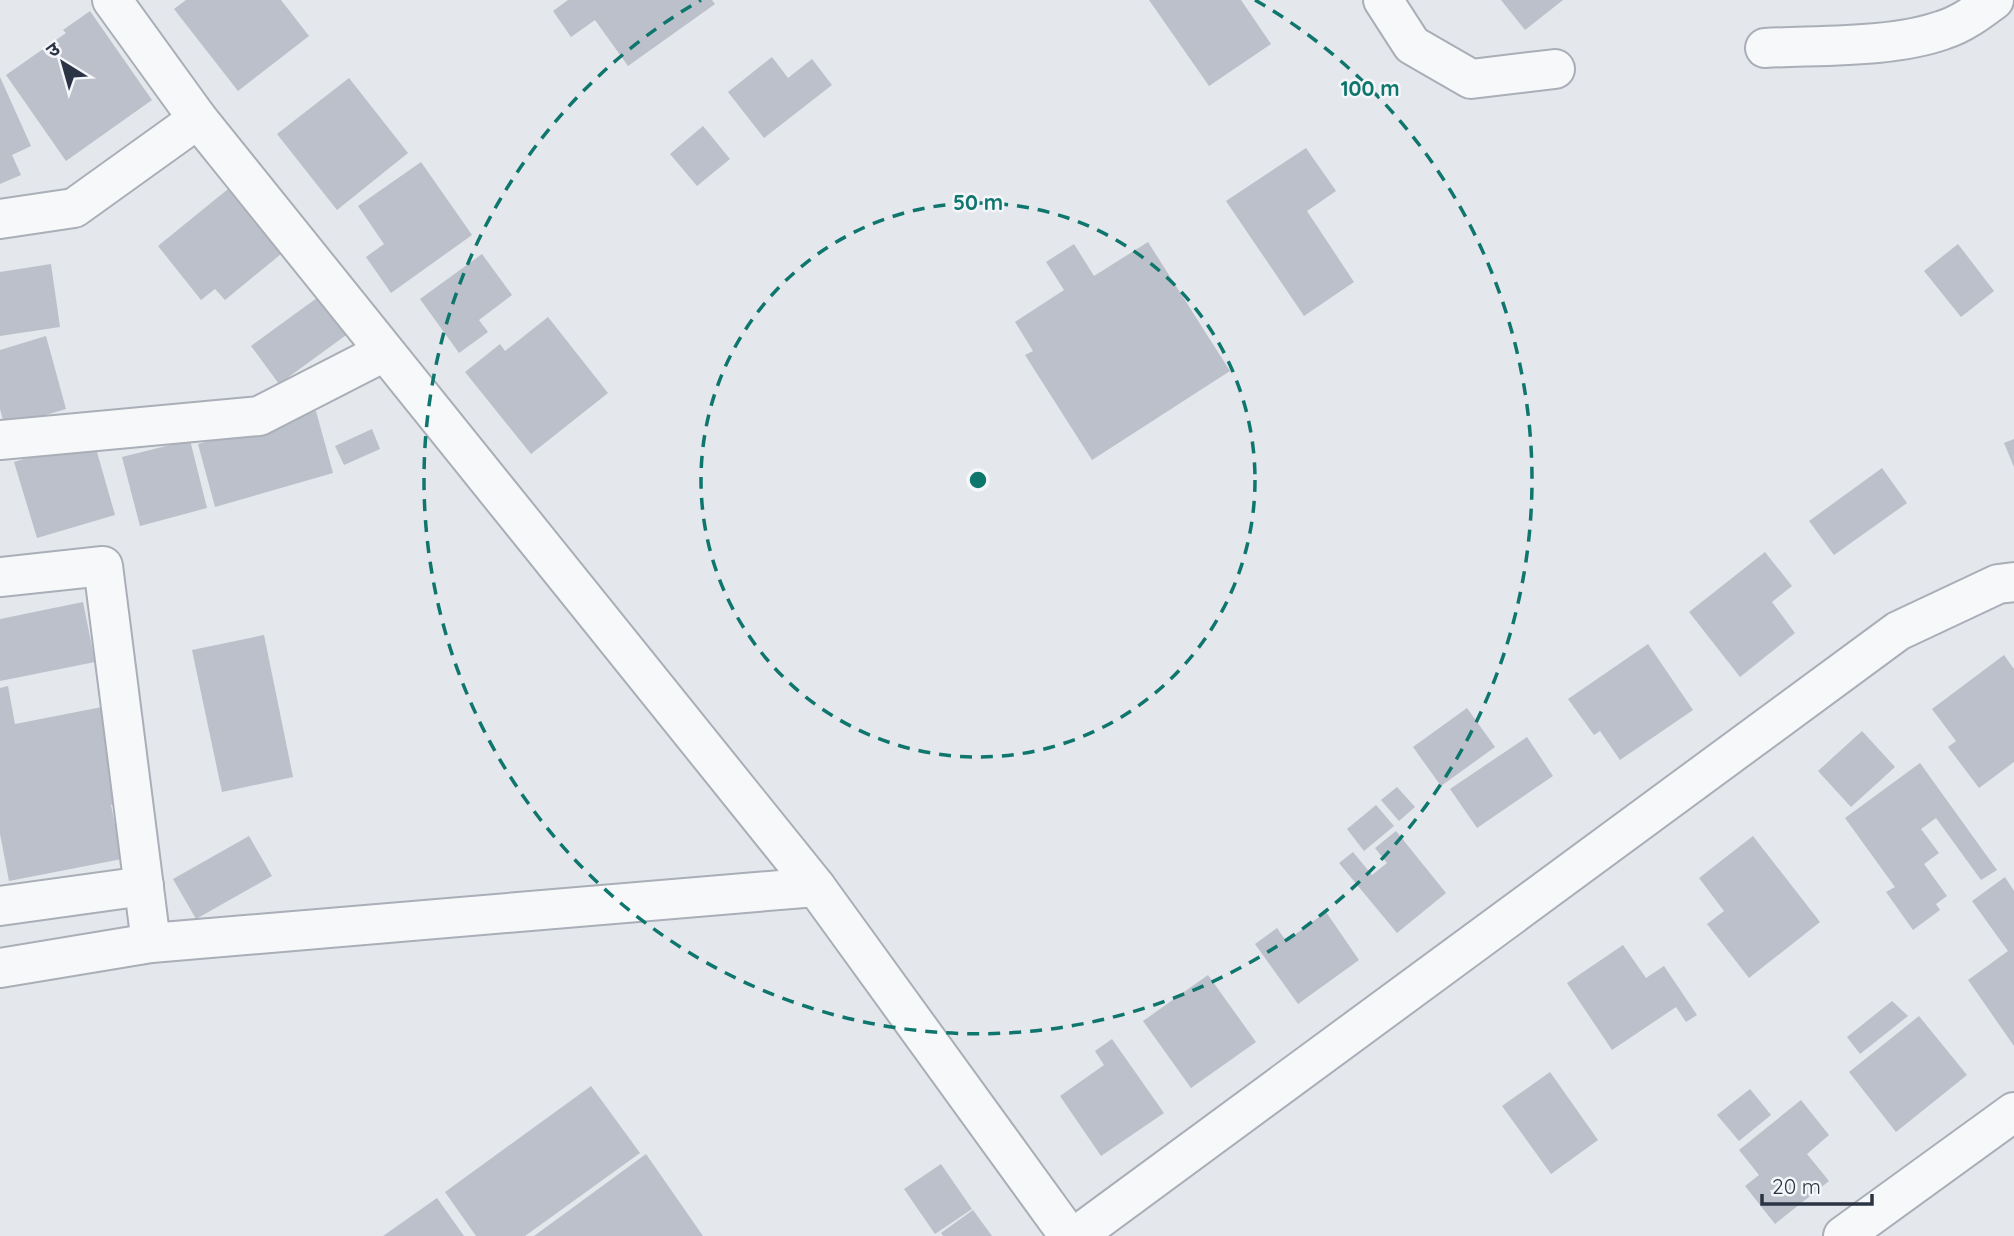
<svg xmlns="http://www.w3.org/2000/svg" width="2014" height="1236" font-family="Quicksand,'Noto Sans Devanagari',sans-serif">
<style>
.building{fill:#bbc0ca}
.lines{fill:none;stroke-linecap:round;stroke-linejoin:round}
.minor-casing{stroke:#a9aeb7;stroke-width:42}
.minor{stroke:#f7f8fa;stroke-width:38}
.ring{fill:none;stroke:#0f766e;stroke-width:3.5;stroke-dasharray:12 9}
.centre{fill:#0f766e;stroke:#f4f6f9;stroke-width:3.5}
.ring-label{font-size:21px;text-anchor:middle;font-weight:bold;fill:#0f766e;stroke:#f4f6f9;stroke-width:5;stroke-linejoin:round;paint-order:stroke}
</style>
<rect width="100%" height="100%" fill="#e4e7ec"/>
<g class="building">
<polygon points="186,0 281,0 309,36 238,91 174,9"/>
<polygon points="568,0 712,0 715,4 628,66 595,20 571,37 553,11"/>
<polygon points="1149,0 1241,0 1271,44 1209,86"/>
<polygon points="1501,0 1563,0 1525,30"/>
<polygon points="90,11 152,100 66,161 6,75 66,33 63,30"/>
<polygon points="772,57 788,78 812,59 832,85 764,138 728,92"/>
<polygon points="0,77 31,146 12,155 21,175 0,184"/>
<polygon points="349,78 408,153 337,210 277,134"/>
<polygon points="703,126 730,159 697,186 670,154"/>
<polygon points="1306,148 1336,191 1307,211 1354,282 1304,316 1226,201"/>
<polygon points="421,162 472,235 391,293 366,257 384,244 358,206"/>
<polygon points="228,189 281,254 225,300 215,289 201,300 158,246"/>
<polygon points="1148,242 1230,371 1092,460 1025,355 1033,351 1015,322 1064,290 1046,262 1074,244 1094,276"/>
<polygon points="1958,244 1994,291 1961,317 1924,271"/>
<polygon points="482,254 512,295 479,320 488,332 459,353 420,299"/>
<polygon points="51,264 60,327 0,336 0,272"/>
<polygon points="321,295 349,333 279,384 251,346"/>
<polygon points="548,317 608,393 531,454 465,372 500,344 505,351"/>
<polygon points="46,336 66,409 5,427 0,409 0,350"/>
<polygon points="316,411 333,473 215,507 198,444"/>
<polygon points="372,429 380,449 344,465 335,446"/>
<polygon points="93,438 115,515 37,538 14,462"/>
<polygon points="2014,439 2014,467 2004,443"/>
<polygon points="190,440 207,508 140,526 122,457"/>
<polygon points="1882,468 1907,503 1834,555 1809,521"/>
<polygon points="1765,552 1792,586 1772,602 1795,633 1740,677 1689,612"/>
<polygon points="83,602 95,662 0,681 0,619"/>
<polygon points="264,635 293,777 222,792 192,650"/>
<polygon points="1648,644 1693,710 1620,760 1600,731 1594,735 1568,699"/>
<polygon points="2004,655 2014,669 2014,762 1979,788 1948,747 1956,741 1932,709"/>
<polygon points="8,686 15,724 107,706 126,802 111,805 122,859 9,881 0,834 0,688"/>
<polygon points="1467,708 1495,747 1441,786 1413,747"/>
<polygon points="1862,731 1895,767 1851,807 1818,771"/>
<polygon points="1527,737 1553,776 1477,828 1450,789"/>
<polygon points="1920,763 1997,870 1981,880 1936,818 1921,829 1939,853 1924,864 1947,896 1936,904 1940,910 1913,930 1886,892 1895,887 1845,818"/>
<polygon points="1397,787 1415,807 1399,821 1381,800"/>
<polygon points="1376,805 1394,826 1364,851 1347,829"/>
<polygon points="1396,831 1446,893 1397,933 1339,863 1353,852 1372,875 1387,863 1375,848"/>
<polygon points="249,836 272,876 196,919 173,879"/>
<polygon points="1753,836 1820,922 1749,978 1707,924 1724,911 1699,878"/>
<polygon points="2005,877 2014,891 2014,1046 1968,980 2008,951 1972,901"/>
<polygon points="1326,912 1359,960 1298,1004 1255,944 1277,928 1286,941"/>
<polygon points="1623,945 1646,978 1664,966 1697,1015 1686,1022 1676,1007 1612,1050 1567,983"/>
<polygon points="1208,975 1256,1042 1191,1088 1143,1021"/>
<polygon points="1892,1001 1908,1016 1860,1054 1847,1037"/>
<polygon points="1919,1016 1967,1075 1896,1132 1849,1072"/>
<polygon points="1112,1039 1164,1113 1101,1156 1060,1096 1104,1065 1095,1051"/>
<polygon points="1550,1072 1598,1140 1551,1174 1502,1106"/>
<polygon points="591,1086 640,1153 525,1236 476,1236 445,1192"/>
<polygon points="1750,1089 1771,1115 1739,1141 1717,1115"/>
<polygon points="1801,1100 1829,1135 1807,1154 1829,1181 1775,1224 1745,1186 1759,1175 1739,1150"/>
<polygon points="646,1154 703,1236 534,1236"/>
<polygon points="941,1164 972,1209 935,1234 904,1189"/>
<polygon points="437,1198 464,1236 383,1236"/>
<polygon points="973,1210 992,1236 943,1236 941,1233"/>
</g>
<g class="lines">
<defs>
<g id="minor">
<polyline points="112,0 198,119 816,887"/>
<polyline points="1383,0 1412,45 1471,79 1555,69"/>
<path d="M1765,48C1820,45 1892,48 1943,30C1962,24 1978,12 1994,0"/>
<polyline points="0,219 74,208 198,119"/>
<polyline points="0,440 259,416 384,352"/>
<polyline points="0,577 103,566 151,943"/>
<polyline points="0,906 144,886"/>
<polyline points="0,968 151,943 816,887 1069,1236"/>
<polyline points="1076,1236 1898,631 1998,584 2014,582"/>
<polyline points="1843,1236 2014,1112"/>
</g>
</defs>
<use href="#minor" class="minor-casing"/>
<use href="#minor" class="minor"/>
</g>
<g class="ring">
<circle cx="978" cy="480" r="277"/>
<path d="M1255 0A554 554 0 1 1 701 0"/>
</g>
<circle cx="978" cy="480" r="10" class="centre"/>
<g class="ring-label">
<text x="1370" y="96">100 m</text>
<text x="978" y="210">50 m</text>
</g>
<g transform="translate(63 63) rotate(323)" stroke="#f4f6f9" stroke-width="5" paint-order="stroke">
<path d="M0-5L12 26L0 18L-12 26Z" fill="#2b3445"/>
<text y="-10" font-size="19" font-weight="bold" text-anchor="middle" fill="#2b3445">उ</text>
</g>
<path d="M1762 1194v10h110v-10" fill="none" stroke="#2b3445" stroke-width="3.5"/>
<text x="1772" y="1194" font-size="21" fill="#2b3445" stroke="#f4f6f9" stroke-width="5" paint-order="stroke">20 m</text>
</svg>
